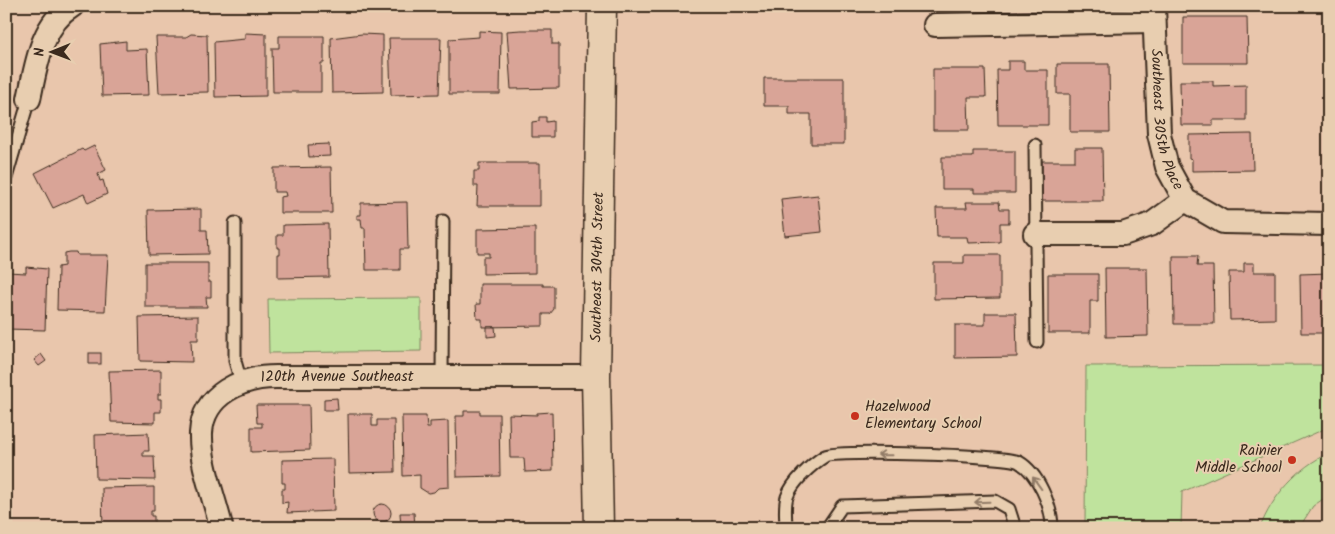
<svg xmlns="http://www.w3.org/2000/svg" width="1335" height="534" font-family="Kalam,sans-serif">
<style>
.green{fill:#bfe39d;stroke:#7d865e}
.building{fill:#d9a497;stroke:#3b2a1e}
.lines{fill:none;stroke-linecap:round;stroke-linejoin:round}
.lane-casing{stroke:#3b2a1e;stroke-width:15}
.street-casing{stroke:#3b2a1e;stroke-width:26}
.secondary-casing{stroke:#3b2a1e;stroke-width:31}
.lane{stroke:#e8ceb0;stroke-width:11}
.street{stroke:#e8ceb0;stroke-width:22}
.secondary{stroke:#e8ceb0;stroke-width:28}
.oneway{stroke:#927c67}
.poi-dot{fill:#c8321e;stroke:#e8ceb0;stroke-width:2}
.labels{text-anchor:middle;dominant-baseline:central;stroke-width:4;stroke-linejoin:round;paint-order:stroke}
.street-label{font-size:15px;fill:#3b2a1e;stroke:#e8ceb0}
.poi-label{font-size:15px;fill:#3b2a1e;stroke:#e8ceb0;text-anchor:start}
</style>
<rect width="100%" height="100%" fill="#e9c6ac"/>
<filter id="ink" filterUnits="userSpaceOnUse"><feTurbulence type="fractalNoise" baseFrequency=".02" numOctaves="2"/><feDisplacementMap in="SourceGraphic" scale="10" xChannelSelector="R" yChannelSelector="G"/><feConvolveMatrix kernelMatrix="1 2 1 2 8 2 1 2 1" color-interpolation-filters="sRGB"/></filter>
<g filter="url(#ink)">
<g class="green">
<polygon points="421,298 421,351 269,353 268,299"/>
<polygon points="1329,365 1329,427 1182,492 1181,528 1085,528 1086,366"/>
<path d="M1329,453V495L1313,506L1299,528H1260C1272,496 1298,467 1329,453Z"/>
</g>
<g class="building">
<polygon points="1183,17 1247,17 1248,63 1183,63"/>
<polygon points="521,30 552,30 552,44 559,44 559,88 511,89 507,31"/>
<polygon points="479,31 501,32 500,94 449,94 449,39 479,37"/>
<polygon points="245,33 266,34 266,96 215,97 214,42 245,39"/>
<polygon points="191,34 207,35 208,92 159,93 156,37 186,37"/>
<polygon points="362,34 383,35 383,92 332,93 331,38"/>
<polygon points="279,36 324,36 324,63 321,63 321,92 273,92 272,48 279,48"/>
<polygon points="389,38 441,38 439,94 391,95"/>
<polygon points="126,41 126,50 147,49 149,95 102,96 100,44"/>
<polygon points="1008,61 1024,61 1024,70 1048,70 1048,125 998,125 997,70 1008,70"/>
<polygon points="1057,64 1109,64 1110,132 1070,132 1070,94 1057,94"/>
<polygon points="933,69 985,69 986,97 968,97 969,130 933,130"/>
<polygon points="764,78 844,78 844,144 811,144 811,114 789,114 789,106 764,106"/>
<polygon points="1180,81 1213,81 1213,86 1246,85 1246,120 1213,120 1213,125 1181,125"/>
<polygon points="539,117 546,117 546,122 553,121 553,137 532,137 532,122 539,121"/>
<polygon points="1252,134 1253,170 1192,171 1192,159 1189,158 1189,135"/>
<polygon points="329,144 330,156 309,157 308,145"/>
<polygon points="94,146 106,170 98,174 100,181 103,180 107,194 88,203 84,194 53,208 35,173 82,149 84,151"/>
<polygon points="1075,148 1102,148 1103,201 1042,201 1042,161 1075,161"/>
<polygon points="973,151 1015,151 1015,193 974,193 974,189 942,189 942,157 973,157"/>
<polygon points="479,163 540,163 540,206 477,206 478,186 474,186 474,171 479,171"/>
<polygon points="331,167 332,213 280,213 280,197 286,196 285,192 274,192 274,168"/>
<polygon points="818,195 822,232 785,236 781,199"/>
<polygon points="407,202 408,249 400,249 400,270 366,270 365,228 362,228 361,219 357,219 357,215 361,215 361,203"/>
<polygon points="966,202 999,202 1000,209 1009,209 1009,223 1000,223 1000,242 968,243 967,237 937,237 936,208 967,208"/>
<polygon points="201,209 201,230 207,230 208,254 149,255 148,210"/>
<polygon points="328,224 329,277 278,278 278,254 280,254 280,248 277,248 277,235 283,235 283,225"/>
<polygon points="535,228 535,273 483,274 483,257 489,257 489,253 477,253 477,229"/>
<polygon points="69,252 76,252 77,255 108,255 105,311 57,310 58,267 64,266 64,253"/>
<polygon points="964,255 1000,255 1000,298 934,299 934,263 964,263"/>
<polygon points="1173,256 1198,256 1197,266 1213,266 1214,324 1174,324"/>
<polygon points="145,263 208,263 208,282 211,282 211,297 206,297 207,307 145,307"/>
<polygon points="1244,263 1254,263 1254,272 1275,272 1275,319 1230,320 1229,272 1244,272"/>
<polygon points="26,267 47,269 45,330 6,329 6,275 7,272 26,273"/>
<polygon points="1105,268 1147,268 1148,336 1106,337"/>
<polygon points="1329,273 1329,333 1301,333 1300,274"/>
<polygon points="1048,274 1098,274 1098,301 1090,301 1090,333 1048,333"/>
<polygon points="480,284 543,284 543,286 554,286 554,309 550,314 543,314 543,326 482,327 482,319 477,319 476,304 480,304"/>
<polygon points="985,313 1016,313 1017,357 955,358 955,325 985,325"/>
<polygon points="198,316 198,340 191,340 192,362 140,361 139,317"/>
<polygon points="487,327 495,327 496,336 487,337"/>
<rect x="89" y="353" width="12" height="11"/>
<polygon points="41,354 46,361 39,366 34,360"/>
<polygon points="161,370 161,394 158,394 158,399 161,399 161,412 155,412 155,423 111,422 109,371"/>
<polygon points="337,398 338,410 324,410 324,399"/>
<polygon points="256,405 309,405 310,450 251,452 251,427 262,427 262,423 257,423"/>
<polygon points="464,411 480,411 480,414 499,414 500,476 457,477 456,416 464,416"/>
<polygon points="552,412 553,471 525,472 524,458 510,458 509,414 537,415 537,413"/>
<polygon points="348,414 372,414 372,426 377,426 377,420 394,420 395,472 349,473"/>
<polygon points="402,416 426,416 427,428 430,428 430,422 448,421 449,487 438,488 434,492 428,493 420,488 420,475 403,476"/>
<polygon points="148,433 149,451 143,451 143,456 154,456 155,480 96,479 95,435"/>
<polygon points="333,459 334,511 287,513 288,502 282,503 282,489 285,489 285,483 282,483 282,460"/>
<polygon points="154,487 154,511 151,511 151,516 154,516 154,528 103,528 102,488"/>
<circle cx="382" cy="513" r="9"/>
<polygon points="400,513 414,513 415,527 401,527"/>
</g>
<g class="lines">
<defs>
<g id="lane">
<polyline points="1035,145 1037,342"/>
<polyline points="6,178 29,99"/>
<polyline points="235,223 235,361 241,382"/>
<polyline points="442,377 443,221"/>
<path d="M786,528C786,519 784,506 787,497C792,482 812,464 825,456C836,450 1006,455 1019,462C1038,473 1052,506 1052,528"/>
<polyline points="827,528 842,506 995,501 1009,509 1015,528"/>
</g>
<g id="street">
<path id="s1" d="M1154,6L1159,134L1167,167L1185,200L1223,222L1329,224"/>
<polyline points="935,25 1154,21"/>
<path d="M29,99C36,67 41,24 72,6"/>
<polyline points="1035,234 1123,234 1152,224 1185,200"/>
<path id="s2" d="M221,526C214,497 200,463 201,433C203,394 242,377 276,377H596"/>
</g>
<g id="secondary">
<path id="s3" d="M599,528L596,377L602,6"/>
</g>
</defs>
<use href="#lane" class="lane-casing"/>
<use href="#street" class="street-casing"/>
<use href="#secondary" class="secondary-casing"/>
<use href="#lane" class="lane"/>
<use href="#street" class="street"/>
<use href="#secondary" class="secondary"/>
</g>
<defs><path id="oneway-shaft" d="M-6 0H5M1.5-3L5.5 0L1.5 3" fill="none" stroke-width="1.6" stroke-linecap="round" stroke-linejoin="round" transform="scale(1.25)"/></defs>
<g class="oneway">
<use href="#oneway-shaft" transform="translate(885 455) rotate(-179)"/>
<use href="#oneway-shaft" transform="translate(1037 483) rotate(-126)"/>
<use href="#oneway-shaft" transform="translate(982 502) rotate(178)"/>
</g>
</g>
<g class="poi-dot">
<circle cx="855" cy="416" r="5"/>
<circle cx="1292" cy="460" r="5"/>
</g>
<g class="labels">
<g class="street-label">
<text stroke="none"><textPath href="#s1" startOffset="115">Southeast 305th Place</textPath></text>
<text stroke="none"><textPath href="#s3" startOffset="261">Southeast 304th Street</textPath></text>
<text stroke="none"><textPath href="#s2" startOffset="260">120th Avenue Southeast</textPath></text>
</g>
<g class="poi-label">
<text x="865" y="407">Hazelwood<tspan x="865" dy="17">Elementary School</tspan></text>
<text x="1282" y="451" text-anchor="end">Rainier<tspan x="1282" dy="17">Middle School</tspan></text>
</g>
</g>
<rect width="1335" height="534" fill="none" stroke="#e8ceb0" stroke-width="25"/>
<rect x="12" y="12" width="1310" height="509" fill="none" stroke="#3b2a1e" stroke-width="2" filter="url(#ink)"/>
<g transform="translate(52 52) rotate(269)" stroke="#e8ceb0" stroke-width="4" paint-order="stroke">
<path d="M0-4L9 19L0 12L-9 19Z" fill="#3b2a1e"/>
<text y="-8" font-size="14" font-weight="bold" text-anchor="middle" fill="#3b2a1e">N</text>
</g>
</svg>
